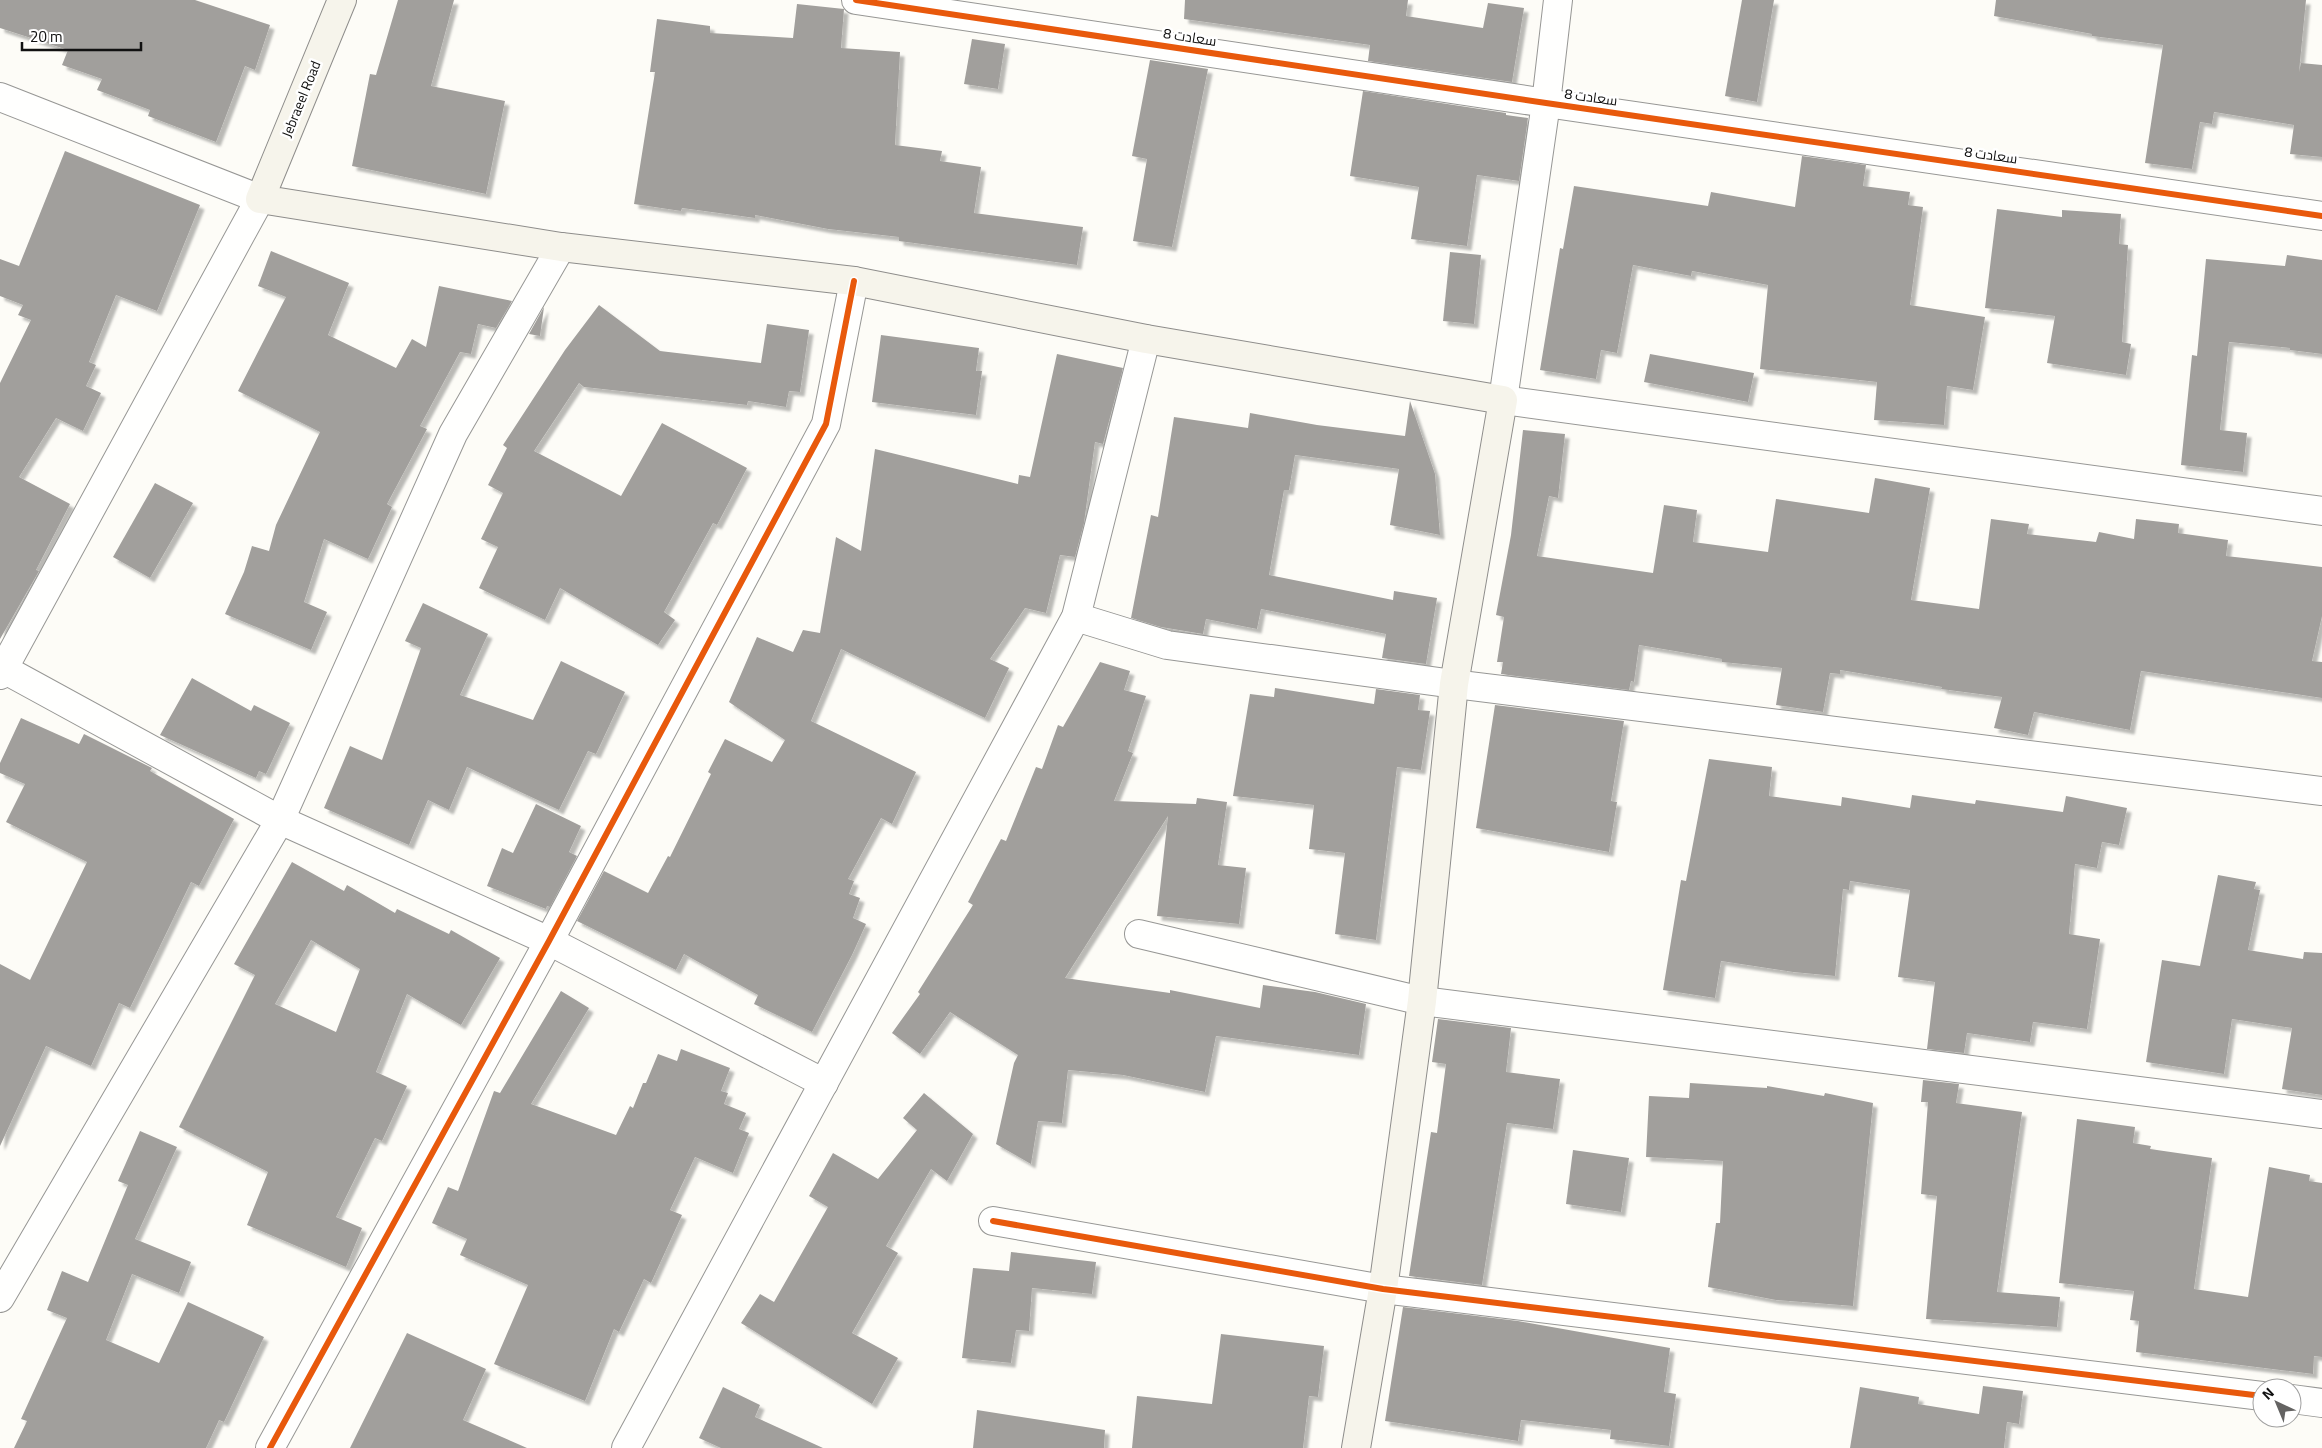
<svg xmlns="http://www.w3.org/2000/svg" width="2322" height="1448" font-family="Georgia,Cairo,serif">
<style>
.building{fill:#a19f9c;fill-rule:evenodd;filter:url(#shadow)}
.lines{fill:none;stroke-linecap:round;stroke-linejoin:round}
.minor-casing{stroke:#979795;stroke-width:30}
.tertiary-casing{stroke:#979795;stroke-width:30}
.secondary-casing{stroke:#8e8d8b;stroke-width:30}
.minor{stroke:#fffffe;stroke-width:28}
.tertiary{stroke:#fffffe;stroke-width:28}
.secondary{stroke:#f6f4eb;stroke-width:28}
.cycleway-casing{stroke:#fff;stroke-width:9}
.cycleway{stroke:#e8590c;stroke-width:6}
.labels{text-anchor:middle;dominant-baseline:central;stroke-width:5;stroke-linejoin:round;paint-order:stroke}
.street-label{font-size:14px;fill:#111;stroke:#fff}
</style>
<defs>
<filter id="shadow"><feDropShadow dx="4.5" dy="4.5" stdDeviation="1" flood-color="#0004"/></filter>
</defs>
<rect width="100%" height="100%" fill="#fdfcf7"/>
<g class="building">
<polygon points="0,0 195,0 270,25 255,70 245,66 216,142 148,116 150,110 97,90 102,79 62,65 68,50 0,28"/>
<polygon points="398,0 454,0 431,86 505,101 486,194 352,166 370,74 376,75"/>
<polygon points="1185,0 1408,0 1406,16 1483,28 1488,3 1524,8 1512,82 1368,61 1370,45 1184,19"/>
<polygon points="1742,0 1774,0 1757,102 1725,96"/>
<polygon points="1996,0 2306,0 2299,72 2301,63 2322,65 2322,157 2290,154 2294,125 2214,112 2212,124 2200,122 2192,169 2145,163 2163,45 2092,36 2092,34 1994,16"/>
<polygon points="797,4 844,9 841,48 900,52 895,145 942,151 940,161 981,167 974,213 1083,227 1077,265 899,241 899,237 828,229 755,215 755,218 682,208 681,211 634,204 655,72 650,72 657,19 710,26 710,33 793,38"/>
<polygon points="972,39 1005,44 998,89 964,84"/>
<polygon points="1150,60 1208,69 1172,247 1133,241 1147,159 1132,156"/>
<polygon points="1363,91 1506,113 1506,115 1528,118 1519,181 1477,175 1467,246 1411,239 1419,187 1350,176"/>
<polygon points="65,151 200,205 157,311 116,295 89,362 96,365 86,386 101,393 83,431 56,418 19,477 70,504 36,570 39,571 0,639 0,383 31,320 18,315 23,305 0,296 0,259 19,266"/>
<polygon points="1802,156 1866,165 1863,186 1910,192 1908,205 1923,207 1910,305 1985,317 1973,390 1947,386 1944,425 1874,420 1877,382 1760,369 1768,285 1692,271 1691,276 1633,265 1617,353 1601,350 1596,379 1540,370 1560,248 1563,249 1574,186 1708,206 1711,192 1795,207"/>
<polygon points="1997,209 2062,217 2062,210 2121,214 2119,244 2128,245 2122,342 2131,344 2126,375 2047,363 2055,316 1985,308"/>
<polygon points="271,251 349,283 328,335 396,368 412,339 426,347 439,286 512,301 496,328 478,324 471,354 460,352 420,426 427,429 387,504 392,507 368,559 324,539 304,602 327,612 311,650 225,614 244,572 252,546 269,551 276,525 320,432 238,391 286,297 258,286"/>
<polygon points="1450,252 1481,255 1474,324 1443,321"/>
<polygon points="2287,255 2322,260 2322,354 2290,350 2290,348 2229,342 2220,430 2247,433 2243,472 2181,465 2192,355 2197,356 2206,259 2285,266"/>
<polygon points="599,305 660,351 761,363 767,324 809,330 800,392 789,391 786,407 748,401 747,405 584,387 579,383 534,451 621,496 662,423 747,468 717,525 713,523 664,612 675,620 658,645 560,588 545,620 479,588 498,547 481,539 503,493 488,485 507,448 503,445 565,350"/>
<polygon points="544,307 540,336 529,334"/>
<polygon points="881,335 979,348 976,371 982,371 976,415 872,402"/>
<polygon points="1057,354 1123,368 1103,444 1095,442 1084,523 1075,557 1060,555 1046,613 1025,608 990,659 1009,668 985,718 841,649 811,721 916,772 892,824 881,818 848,879 854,881 849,894 860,898 853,918 866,924 852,955 812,1032 754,1004 758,995 684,954 676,970 577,921 604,871 648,893 668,856 670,857 711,774 708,772 725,739 772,762 785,740 729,702 757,637 793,652 803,630 820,633 836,537 861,551 875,449 1018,484 1019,475 1030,477"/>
<polygon points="1650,354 1754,373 1748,402 1644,382"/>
<polygon points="1410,401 1435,474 1440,535 1390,525 1399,469 1295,455 1289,490 1284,490 1269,575 1393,600 1394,591 1437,598 1426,664 1382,658 1386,634 1261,609 1257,629 1206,619 1203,634 1161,627 1131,618 1151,515 1158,517 1174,417 1248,428 1250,413 1317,425 1405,436"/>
<polygon points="1523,430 1565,434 1558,498 1549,496 1537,556 1653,573 1664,505 1697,510 1693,542 1768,552 1776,499 1869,513 1875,478 1930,488 1911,600 1979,609 1991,519 2029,524 2027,534 2096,542 2099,532 2134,539 2136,519 2179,524 2178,533 2228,540 2226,556 2322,567 2322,616 2312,661 2322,662 2322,698 2141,671 2130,730 2034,712 2028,735 1994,728 2002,697 1941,689 1942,687 1840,670 1840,674 1830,673 1823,712 1776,705 1782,668 1722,662 1722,659 1639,645 1634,682 1631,681 1629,690 1501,674 1503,662 1497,662 1504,617 1496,615 1511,535"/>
<polygon points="155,483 193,503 150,578 113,557"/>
<polygon points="423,603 488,634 460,695 533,720 561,661 625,692 596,754 588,751 559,810 467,767 449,810 428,800 409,845 324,808 350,746 382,760 421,648 405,641"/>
<polygon points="1100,662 1130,671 1124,690 1146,696 1128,751 1133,753 1114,801 1196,804 1197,798 1227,802 1218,865 1246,868 1239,924 1157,916 1168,816 1065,978 1170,993 1170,990 1260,1008 1263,985 1315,992 1366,1004 1359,1055 1216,1036 1205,1092 1123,1075 1068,1070 1062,1123 1038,1121 1031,1164 996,1144 1014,1063 1018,1055 950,1012 920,1054 892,1033 920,994 918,992 973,905 968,902 1001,839 1006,841 1036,767 1042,769 1058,725 1063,727"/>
<polygon points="192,678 251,711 254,705 290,723 266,774 259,771 256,778 160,735"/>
<polygon points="1275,688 1374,704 1376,689 1420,695 1418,710 1430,711 1421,770 1397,767 1376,940 1335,934 1345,853 1309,849 1314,805 1233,796 1250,694 1274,697"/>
<polygon points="1495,705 1624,721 1611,801 1617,802 1609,852 1476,828"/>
<polygon points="21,718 79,744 84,734 152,768 150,771 234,819 199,886 191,882 130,1008 119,1003 91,1066 46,1046 0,1146 0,964 30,980 87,862 6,822 25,784 0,773 0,763"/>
<polygon points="1709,759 1772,767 1769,796 1841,806 1842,797 1910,808 1912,795 1975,804 1976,800 2063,812 2066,796 2127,808 2119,845 2102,842 2097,868 2075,864 2069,934 2100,939 2087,1029 2033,1022 2030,1042 1967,1033 1964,1053 1927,1049 1935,982 1898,977 1910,890 1850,881 1849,890 1843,889 1835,976 1793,972 1721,961 1715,998 1663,990 1681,880 1686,881"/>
<polygon points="536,804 581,826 569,852 577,856 550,907 547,906 546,909 487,886 502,848 513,853"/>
<path d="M292,862L344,891L347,885L395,913L397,909L449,934L451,930L500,958L461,1025L407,994L376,1072L407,1086L382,1141L375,1138L336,1217L362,1228L346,1267L247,1225L268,1172L179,1127L255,975L234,964ZM311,940L360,969L336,1032L275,1004Z"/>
<polygon points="2218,875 2256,882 2254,889 2260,890 2248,950 2303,959 2304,952 2322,953 2322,1095 2282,1089 2292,1028 2232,1019 2224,1074 2146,1062 2162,960 2200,966"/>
<polygon points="561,991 589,1008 531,1104 616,1135 630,1106 633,1108 643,1083 646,1083 658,1054 677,1061 681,1049 730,1068 721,1091 728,1093 724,1104 746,1113 739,1129 749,1133 733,1173 695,1157 670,1210 682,1215 651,1283 644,1279 619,1332 614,1329 585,1401 494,1364 528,1285 460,1255 467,1239 432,1223 448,1187 458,1191 494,1091 500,1093"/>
<polygon points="1438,1019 1511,1028 1506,1072 1560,1079 1553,1129 1507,1123 1482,1285 1409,1276 1431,1132 1437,1133 1446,1064 1432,1062"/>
<polygon points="1923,1080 1959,1084 1956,1103 2022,1112 1997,1292 2060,1297 2057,1327 1926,1319 1937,1196 1921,1194 1928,1102 1921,1102"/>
<polygon points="1690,1083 1767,1088 1767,1086 1824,1096 1825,1093 1873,1103 1853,1306 1776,1300 1708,1287 1716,1223 1720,1223 1723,1161 1646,1157 1649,1096 1689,1098"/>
<polygon points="924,1093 973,1134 947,1181 931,1169 886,1246 898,1253 852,1333 898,1358 872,1404 741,1323 760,1294 774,1302 828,1207 809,1196 833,1153 878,1179 917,1130 903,1118"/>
<polygon points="2077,1119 2135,1127 2133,1143 2151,1146 2150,1149 2212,1158 2194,1289 2248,1297 2269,1167 2310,1175 2309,1181 2322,1183 2322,1357 2314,1356 2313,1374 2136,1352 2139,1321 2130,1320 2134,1291 2059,1283"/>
<polygon points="140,1131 177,1147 135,1239 191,1262 179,1293 132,1274 106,1340 159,1363 188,1302 264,1337 224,1422 219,1420 206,1448 14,1448 27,1421 21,1419 67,1318 47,1310 62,1271 88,1282 128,1185 118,1181"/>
<polygon points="1573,1150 1629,1158 1621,1212 1566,1204"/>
<polygon points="1011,1252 1096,1262 1092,1294 1032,1288 1029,1331 1016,1330 1011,1363 962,1358 973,1268 1009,1271"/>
<polygon points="1403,1307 1518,1321 1670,1348 1664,1392 1676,1394 1669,1446 1610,1439 1611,1430 1521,1420 1518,1441 1385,1421"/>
<polygon points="407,1333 486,1369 463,1420 527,1448 350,1448"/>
<polygon points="1221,1334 1324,1346 1318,1397 1309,1396 1303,1448 1132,1448 1137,1396 1212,1404"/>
<polygon points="1983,1386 2023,1391 2019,1424 2007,1422 2004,1448 1850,1448 1860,1387 1919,1397 1918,1404 1979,1414"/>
<polygon points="723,1387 760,1405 755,1417 823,1448 721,1448 699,1438"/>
<polygon points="977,1410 1105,1430 1104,1448 973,1448"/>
</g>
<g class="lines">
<defs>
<g id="minor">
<polyline points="856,0 1546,103 2322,216"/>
<polyline points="0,97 260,199 0,675"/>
<polyline points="1503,400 2322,511"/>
<polyline points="1076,617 1167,645 1454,684 2322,791"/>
<polyline points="0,667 280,820 549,941 824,1083"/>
<polyline points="1139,934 1422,1001 2322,1114"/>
<polyline points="993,1221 1383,1289 2262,1396"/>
<polyline points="0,1298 280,820 453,434 561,247"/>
<polyline points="2292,1399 2322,1403"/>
<polyline points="270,1448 549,941 826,424 854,281"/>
<polyline points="626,1448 1076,617 1146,339"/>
</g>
<polyline id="tertiary" points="1503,400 1546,103 1558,0"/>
<polyline id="secondary" points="342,0 260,199 561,247 854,281 1146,339 1503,400 1454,684 1422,1001 1383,1289 1356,1448"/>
</defs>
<use href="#minor" class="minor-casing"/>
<use href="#tertiary" class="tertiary-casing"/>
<use href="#secondary" class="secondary-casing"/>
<use href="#minor" class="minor"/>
<use href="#tertiary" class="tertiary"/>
<use href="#secondary" class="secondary"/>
<defs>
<g id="cycleway">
<polyline points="856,0 1546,103 2322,216"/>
<polyline points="993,1221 1383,1289 2262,1396"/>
<polyline points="270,1448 549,941 826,424 854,281"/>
</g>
</defs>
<use href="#cycleway" class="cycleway-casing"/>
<use href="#cycleway" class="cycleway"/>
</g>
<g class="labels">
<g class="street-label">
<text transform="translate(1190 37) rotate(9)">سعادت 8</text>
<text transform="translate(1591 97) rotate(8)">سعادت 8</text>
<text transform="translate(301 99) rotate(-68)">Jebraeel Road</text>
<text transform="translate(1991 155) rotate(8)">سعادت 8</text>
</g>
</g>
<g transform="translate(2277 1403) rotate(316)"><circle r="24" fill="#ffffff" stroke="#a0a0a0"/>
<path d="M0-4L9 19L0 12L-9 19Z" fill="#646362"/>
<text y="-8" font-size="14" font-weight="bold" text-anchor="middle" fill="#111111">N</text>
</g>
<path d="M22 42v8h119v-8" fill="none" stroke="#111111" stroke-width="2.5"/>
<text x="30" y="42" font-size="15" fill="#111111" stroke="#ffffff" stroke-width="4" paint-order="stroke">20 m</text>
</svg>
